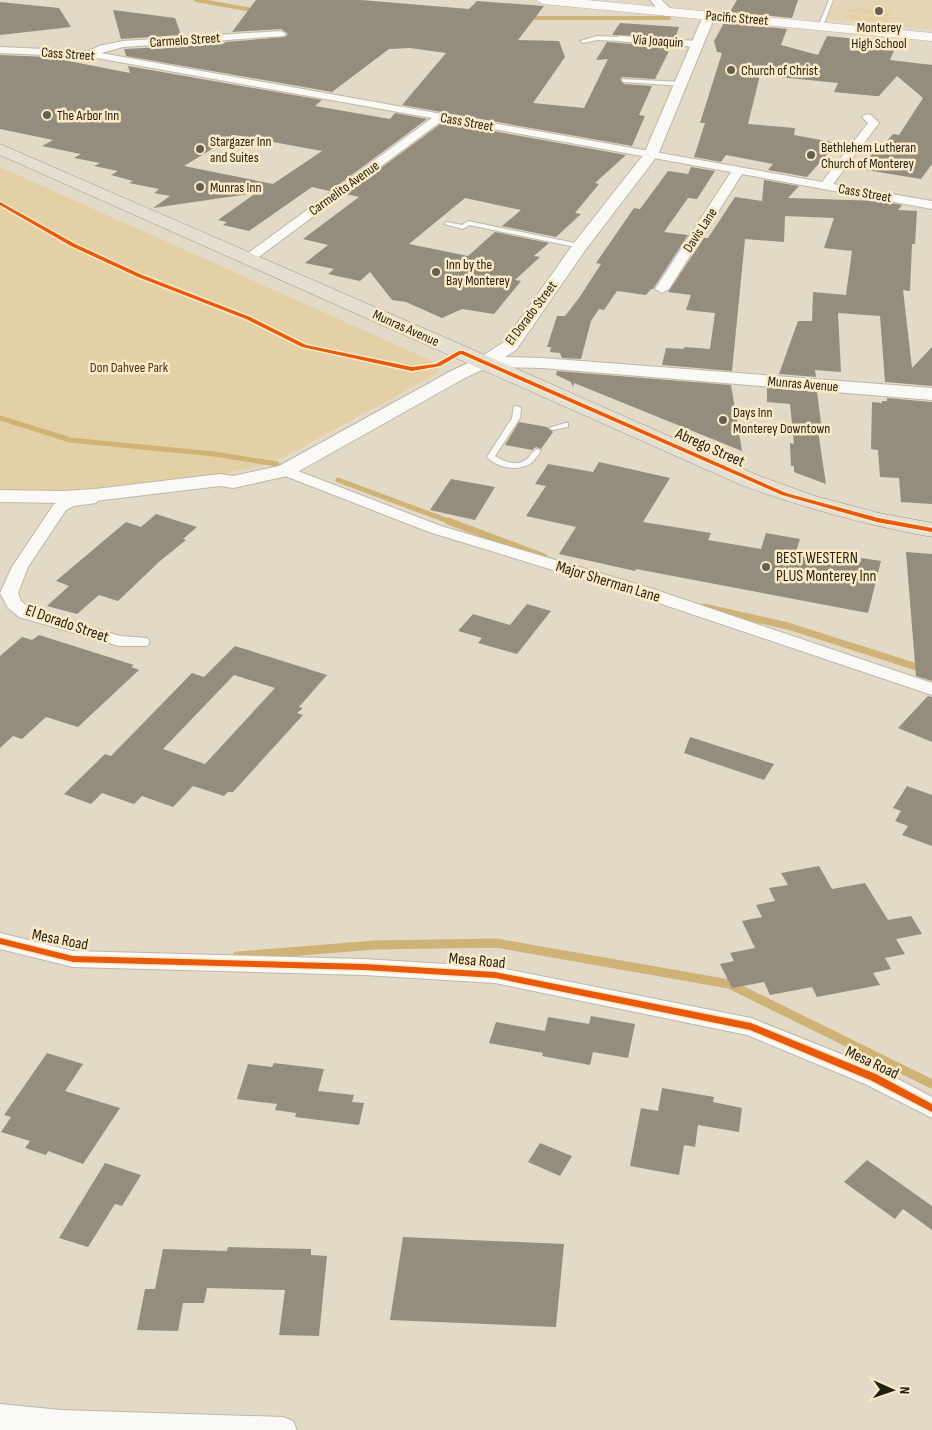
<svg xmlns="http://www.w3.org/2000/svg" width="932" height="1430" font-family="'Sofia Sans Condensed',sans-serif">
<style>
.built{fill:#e4d5b6}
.green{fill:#e4d0a6}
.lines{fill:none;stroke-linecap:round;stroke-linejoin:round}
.stream-far3{stroke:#cfb276;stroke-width:4}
.stream-far2{stroke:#cfb276;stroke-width:5}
.stream-far1{stroke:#cfb276;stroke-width:7}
.stream{stroke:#cfb276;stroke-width:9}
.building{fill:#948d7e;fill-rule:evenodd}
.service-casing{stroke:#beb7a8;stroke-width:2}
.minor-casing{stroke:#beb7a8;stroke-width:2}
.tertiary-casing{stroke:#beb7a8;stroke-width:2}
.secondary-casing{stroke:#beb7a8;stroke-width:1}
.primary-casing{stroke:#9f957b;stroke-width:1}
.service{fill:#fbf9f6;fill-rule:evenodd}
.minor{fill:#fbf9f6;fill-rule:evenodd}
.tertiary{fill:#fbf9f6;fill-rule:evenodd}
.secondary{fill:#fbf9f6;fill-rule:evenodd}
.primary{fill:#e5dfd3;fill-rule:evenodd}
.cycleway-casing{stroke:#faeac8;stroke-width:3}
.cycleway{fill:#e8590c;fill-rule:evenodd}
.poi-dot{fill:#665f50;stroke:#faeac8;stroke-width:2}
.labels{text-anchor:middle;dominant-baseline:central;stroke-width:5;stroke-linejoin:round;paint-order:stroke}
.far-street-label{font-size:14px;fill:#241e11;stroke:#faeac8}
.far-poi-label{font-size:14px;fill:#241e11;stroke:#faeac8;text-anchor:start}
.far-park-label{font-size:14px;fill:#473815;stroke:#faeac8}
.street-label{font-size:16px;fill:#241e11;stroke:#faeac8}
.poi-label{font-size:16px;fill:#241e11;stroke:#faeac8;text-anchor:start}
</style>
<rect width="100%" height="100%" fill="#e2d9c6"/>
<polygon class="built" points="831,0 932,0 932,30 822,20"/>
<g class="green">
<polygon points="850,7 892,11 889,16 847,12"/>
<polygon points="847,14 889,18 887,23 844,19"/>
<polygon points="0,167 432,361 437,367 438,373 284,457 260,466 232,472 208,485 122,499 60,504 0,500"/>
</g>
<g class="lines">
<g class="stream-far3">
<polyline points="196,0 257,11"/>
<polyline points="527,18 669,18"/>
</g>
<g class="stream-far2">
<polyline points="0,418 70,440 214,454 277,464"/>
<polyline points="338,480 451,522"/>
</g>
<g class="stream-far1">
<polyline points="448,521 544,557"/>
<polyline points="704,607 788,626 932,672"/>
</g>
<polyline class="stream" points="237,956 375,945 496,943 729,984 932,1084"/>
</g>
<g class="building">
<polygon points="256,0 361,0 469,9 477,1 544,6 518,40 559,41 565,57 533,103 584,108 608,59 596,60 607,42 671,47 655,79 622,77 620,79 624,84 652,86 639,115 645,116 632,146 402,105 446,53 410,48 389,49 332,92 126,56 124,49 224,44 225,42 285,37 288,34 281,29 232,32"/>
<polygon points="737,0 798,0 792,18 730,12"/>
<polygon points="0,2 59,8 71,27 0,35"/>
<polygon points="113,10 175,18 181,35 121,39"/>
<polygon points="620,23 679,27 675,38 612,35"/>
<polygon points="724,23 787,29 781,45 818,55 827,36 897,43 890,60 932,65 932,164 921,179 860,169 874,151 878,152 893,134 899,135 923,98 897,76 879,96 875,96 834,92 838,83 760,75 748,124 795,128 794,135 837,143 807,177 768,170 773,164 726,155 721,162 694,157 705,123 700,123 722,53 717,52 714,41"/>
<path d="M0,55L48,57L130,73L128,66L322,100L315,106L390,119L395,113L427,119L330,191L312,187L249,231L223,225L227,222L218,220L256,193L153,208L170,196L154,193L159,189L129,183L133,181L111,175L118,171L94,166L100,163L74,158L81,154L42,146L53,140L0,129ZM235,135L322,151L273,184L184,166Z"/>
<polygon points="443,122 626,155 595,183 599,184 575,213 581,214 556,237 502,226 521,210 465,198 409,244 468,256 495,232 549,243 534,256 540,257 515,280 521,281 494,314 462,309 442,318 406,302 392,300 370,272 360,281 328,274 334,269 305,263 328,245 303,239 359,197 346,194"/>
<polygon points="691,167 715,171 697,199 688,198 664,232 688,235 653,289 651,289 646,295 617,291 604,310 599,309 591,321 581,359 562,358 560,353 550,352 551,347 547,347 557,316 565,316 579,298 601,264 596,263 634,208 640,209 668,171 688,174"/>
<polygon points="764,180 799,186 788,198 879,201 902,205 898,210 917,211 915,244 912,244 910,291 903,290 912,368 932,347 932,386 885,382 880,316 838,313 841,372 815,370 816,377 779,374 798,321 812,321 813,292 846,295 852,251 824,248 834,218 785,216 784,242 745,239 732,371 662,365 666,348 684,349 684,347 710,349 715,313 686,310 691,295 668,292 704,238 708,238 735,197 762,201"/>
<polygon points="557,371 731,385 742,451 574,383 573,387 571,382 556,375"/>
<polygon points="767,388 817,392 822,431 818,431 826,484 794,472 794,466 791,466 790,443 794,444 790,404 767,402"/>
<polygon points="887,398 932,402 932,504 901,502 899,478 880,477 878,450 871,449 872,402 882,403 882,401 887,401"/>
<polygon points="519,422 547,427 553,432 541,449 536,447 532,450 505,445"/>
<polygon points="599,462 670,478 643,522 711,533 708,540 761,549 766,533 800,539 795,555 840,564 861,562 861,558 881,561 868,613 636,569 635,571 559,554 576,527 526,516 546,486 535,484 548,464 593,472"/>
<polygon points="451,479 495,487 475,520 430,510"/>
<polygon points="156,514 197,527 183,539 186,540 160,561 118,601 99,595 77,614 47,606 69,586 56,581 101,543 126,522 141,527"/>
<polygon points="906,552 932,554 932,681 916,676"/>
<polygon points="527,604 551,611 517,654 478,643 482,638 458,631 473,614 510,625"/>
<polygon points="39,635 134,665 131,667 139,670 78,727 46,717 22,739 13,736 0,748 0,656 22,637 32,640"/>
<path d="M235,646L327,675L299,707L303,708L297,713L303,715L233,792H228L224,796L193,786L173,807L142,796L134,804L102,793L91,804L64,794L105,754L111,756L192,673L204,677ZM234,675L275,688L205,764L163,749Z"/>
<polygon points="928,696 932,697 932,742 898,728"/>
<polygon points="690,737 774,764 764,780 684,753"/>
<polygon points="907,786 932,795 932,846 902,835 908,826 895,821 901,811 893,808"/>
<polygon points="819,866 832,889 865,883 888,920 911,916 922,934 896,939 905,954 885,958 891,969 873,973 880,985 817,997 812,987 770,995 764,982 732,988 720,964 734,961 730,953 755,948 742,921 762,917 756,905 775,901 769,888 788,885 781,873"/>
<polygon points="591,1016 635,1024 628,1058 593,1052 590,1065 542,1056 543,1053 489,1043 496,1022 545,1031 548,1017 589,1024"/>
<polygon points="47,1053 83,1064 65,1091 120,1108 83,1164 48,1151 46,1155 25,1148 30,1141 1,1132 11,1117 4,1115"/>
<polygon points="274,1063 324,1069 318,1091 354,1095 352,1102 364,1103 359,1125 295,1117 296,1113 275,1110 277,1104 237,1099 248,1064 272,1067"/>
<polygon points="662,1088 714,1097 713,1102 742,1108 739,1132 698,1125 695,1147 684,1145 679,1175 630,1166 641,1108 658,1111"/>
<polygon points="540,1143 572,1156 560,1176 528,1162"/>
<polygon points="867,1160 932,1206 932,1230 903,1209 895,1219 844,1182"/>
<polygon points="105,1163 141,1175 122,1206 115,1204 88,1247 59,1238"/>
<polygon points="403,1237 564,1244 556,1327 390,1320"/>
<polygon points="228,1247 311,1249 311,1255 327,1256 319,1336 279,1335 285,1290 207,1288 204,1303 183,1303 178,1331 137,1330 145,1289 155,1289 163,1249 227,1251"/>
</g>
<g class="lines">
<defs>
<g id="service">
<polygon points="829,0 833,0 823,26 818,27"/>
<polygon points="597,36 620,37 623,39 620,41 597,40 583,43 580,41"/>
<polygon points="622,79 682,82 685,84 682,86 624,82 622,81"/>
<polygon points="468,221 580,244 583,246 580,248 469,225 463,229 444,224 447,222 462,225"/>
<path d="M514,406H517L521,408L520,418L495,456C506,463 520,467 529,457C532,453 533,451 537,449L541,451C538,455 535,460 531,463C518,472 497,468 487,457L512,418Z"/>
<polygon points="565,423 568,423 568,427 553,430 549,428"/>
</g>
<g id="minor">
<polygon points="281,31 286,34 284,36 123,47 101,53 822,182 868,123 862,117 867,114 871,115 879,123 833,184 932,201 932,209 742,174 669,289 662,293 655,289 731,172 443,120 252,262 248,263 242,259 244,256 432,118 91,57 0,53 0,47 89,51 99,46 123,41"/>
<polygon points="620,36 697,41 702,44 697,47 617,41 617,37"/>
<polygon points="285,466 441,526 650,588 932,683 932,695 638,596 429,532 280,474 277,471 280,468"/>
<polygon points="90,495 96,497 98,500 96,503 74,506 66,510 28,567 18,593 21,601 31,609 120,636 147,638 150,642 147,646 119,646 19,617 8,608 0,593 12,567 54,504 70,497"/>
<polygon points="0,933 73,951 364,959 495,967 751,1018 881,1070 932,1097 932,1118 865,1084 747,1035 495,983 364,975 73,967 0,949"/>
<polygon points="0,1404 61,1410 283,1417 293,1421 297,1430 0,1430"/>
</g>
<g id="tertiary">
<polygon points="650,0 662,0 673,12 667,16 663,15"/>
<polygon points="709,12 715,16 658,155 586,249 516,350 505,357 542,358 932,388 932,400 542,368 488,367 463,379 292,475 233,488 220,486 95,501 63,503 0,502 0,490 63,491 95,489 220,474 233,476 279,466 451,371 479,358 504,342 574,243 644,154 703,16"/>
</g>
<polygon id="secondary" points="536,0 586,0 932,33 932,41 543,4"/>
<path id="primary" d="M0,144L492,358L757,475L815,496L879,513L932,523V537C866,525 804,508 741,485L0,155Z"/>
</defs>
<use href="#service" class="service-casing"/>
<use href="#minor" class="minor-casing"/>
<use href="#tertiary" class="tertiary-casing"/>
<use href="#secondary" class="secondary-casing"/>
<use href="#primary" class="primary-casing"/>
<use href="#service" class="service"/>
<use href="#minor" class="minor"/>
<use href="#tertiary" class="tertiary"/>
<use href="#secondary" class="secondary"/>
<use href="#primary" class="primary"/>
<defs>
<g id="cycleway">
<polygon points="0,202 75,244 142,275 250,317 306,345 412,367 436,364 459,351 463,351 786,493 878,518 932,528 932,532 877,522 782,495 461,354 440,366 412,371 302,347 246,319 138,277 71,246 0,205"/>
<polygon points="0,938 73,956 364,964 495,972 751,1023 876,1074 932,1104 932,1112 870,1080 750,1030 495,978 364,970 73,962 0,944"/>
</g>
</defs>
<use href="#cycleway" class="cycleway-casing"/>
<use href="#cycleway" class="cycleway"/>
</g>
<g class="poi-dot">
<circle cx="879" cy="11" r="5"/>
<circle cx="731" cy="70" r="5"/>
<circle cx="47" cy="115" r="5"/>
<circle cx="200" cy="149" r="5"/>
<circle cx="811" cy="155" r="5"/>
<circle cx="200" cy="187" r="5"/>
<circle cx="436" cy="272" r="5"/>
<circle cx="723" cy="420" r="5"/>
<circle cx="766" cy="567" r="5"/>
</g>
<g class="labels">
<g class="far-street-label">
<text transform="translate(737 18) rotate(5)">Pacific Street</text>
<text transform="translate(185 40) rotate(-4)">Carmelo Street</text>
<text transform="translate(658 41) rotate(4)">Via Joaquin</text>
<text transform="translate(68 54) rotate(4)">Cass Street</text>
<text transform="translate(467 122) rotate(10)">Cass Street</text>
<text transform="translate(344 188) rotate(-36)">Carmelito Avenue</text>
<text transform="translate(865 193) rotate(10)">Cass Street</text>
<text transform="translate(700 230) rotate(-57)">Davis Lane</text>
<text transform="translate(531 313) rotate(-53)">El Dorado Street</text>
<text transform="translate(406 328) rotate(24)">Munras Avenue</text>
<text transform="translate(803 384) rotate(5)">Munras Avenue</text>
</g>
<g class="far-poi-label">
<text x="879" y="27" text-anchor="middle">Monterey<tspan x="879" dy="16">High School</tspan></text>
<text x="741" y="70">Church of Christ</text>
<text x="57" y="115">The Arbor Inn</text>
<text x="210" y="141">Stargazer Inn<tspan x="210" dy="16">and Suites</tspan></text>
<text x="821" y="147">Bethlehem Lutheran<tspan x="821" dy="16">Church of Monterey</tspan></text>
<text x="210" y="187">Munras Inn</text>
<text x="446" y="264">Inn by the<tspan x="446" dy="16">Bay Monterey</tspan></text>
<text x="733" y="412">Days Inn<tspan x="733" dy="16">Monterey Downtown</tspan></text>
</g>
<g class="far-park-label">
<text x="129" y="367">Don Dahvee Park</text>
</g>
<g class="street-label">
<text transform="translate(710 448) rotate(24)">Abrego Street</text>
<text transform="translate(608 582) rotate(17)">Major Sherman Lane</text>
<text transform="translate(67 624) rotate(19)">El Dorado Street</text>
<text transform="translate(60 940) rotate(11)">Mesa Road</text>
<text transform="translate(477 961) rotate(5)">Mesa Road</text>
<text transform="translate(872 1063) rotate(25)">Mesa Road</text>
</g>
<g class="poi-label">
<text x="776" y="558">BEST WESTERN<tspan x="776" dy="18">PLUS Monterey Inn</tspan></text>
</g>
</g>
<g transform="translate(892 1390) rotate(92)" stroke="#faeac8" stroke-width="4" paint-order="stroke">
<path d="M0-4L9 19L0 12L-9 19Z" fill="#241e11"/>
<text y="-8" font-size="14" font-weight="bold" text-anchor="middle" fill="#241e11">N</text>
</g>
</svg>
